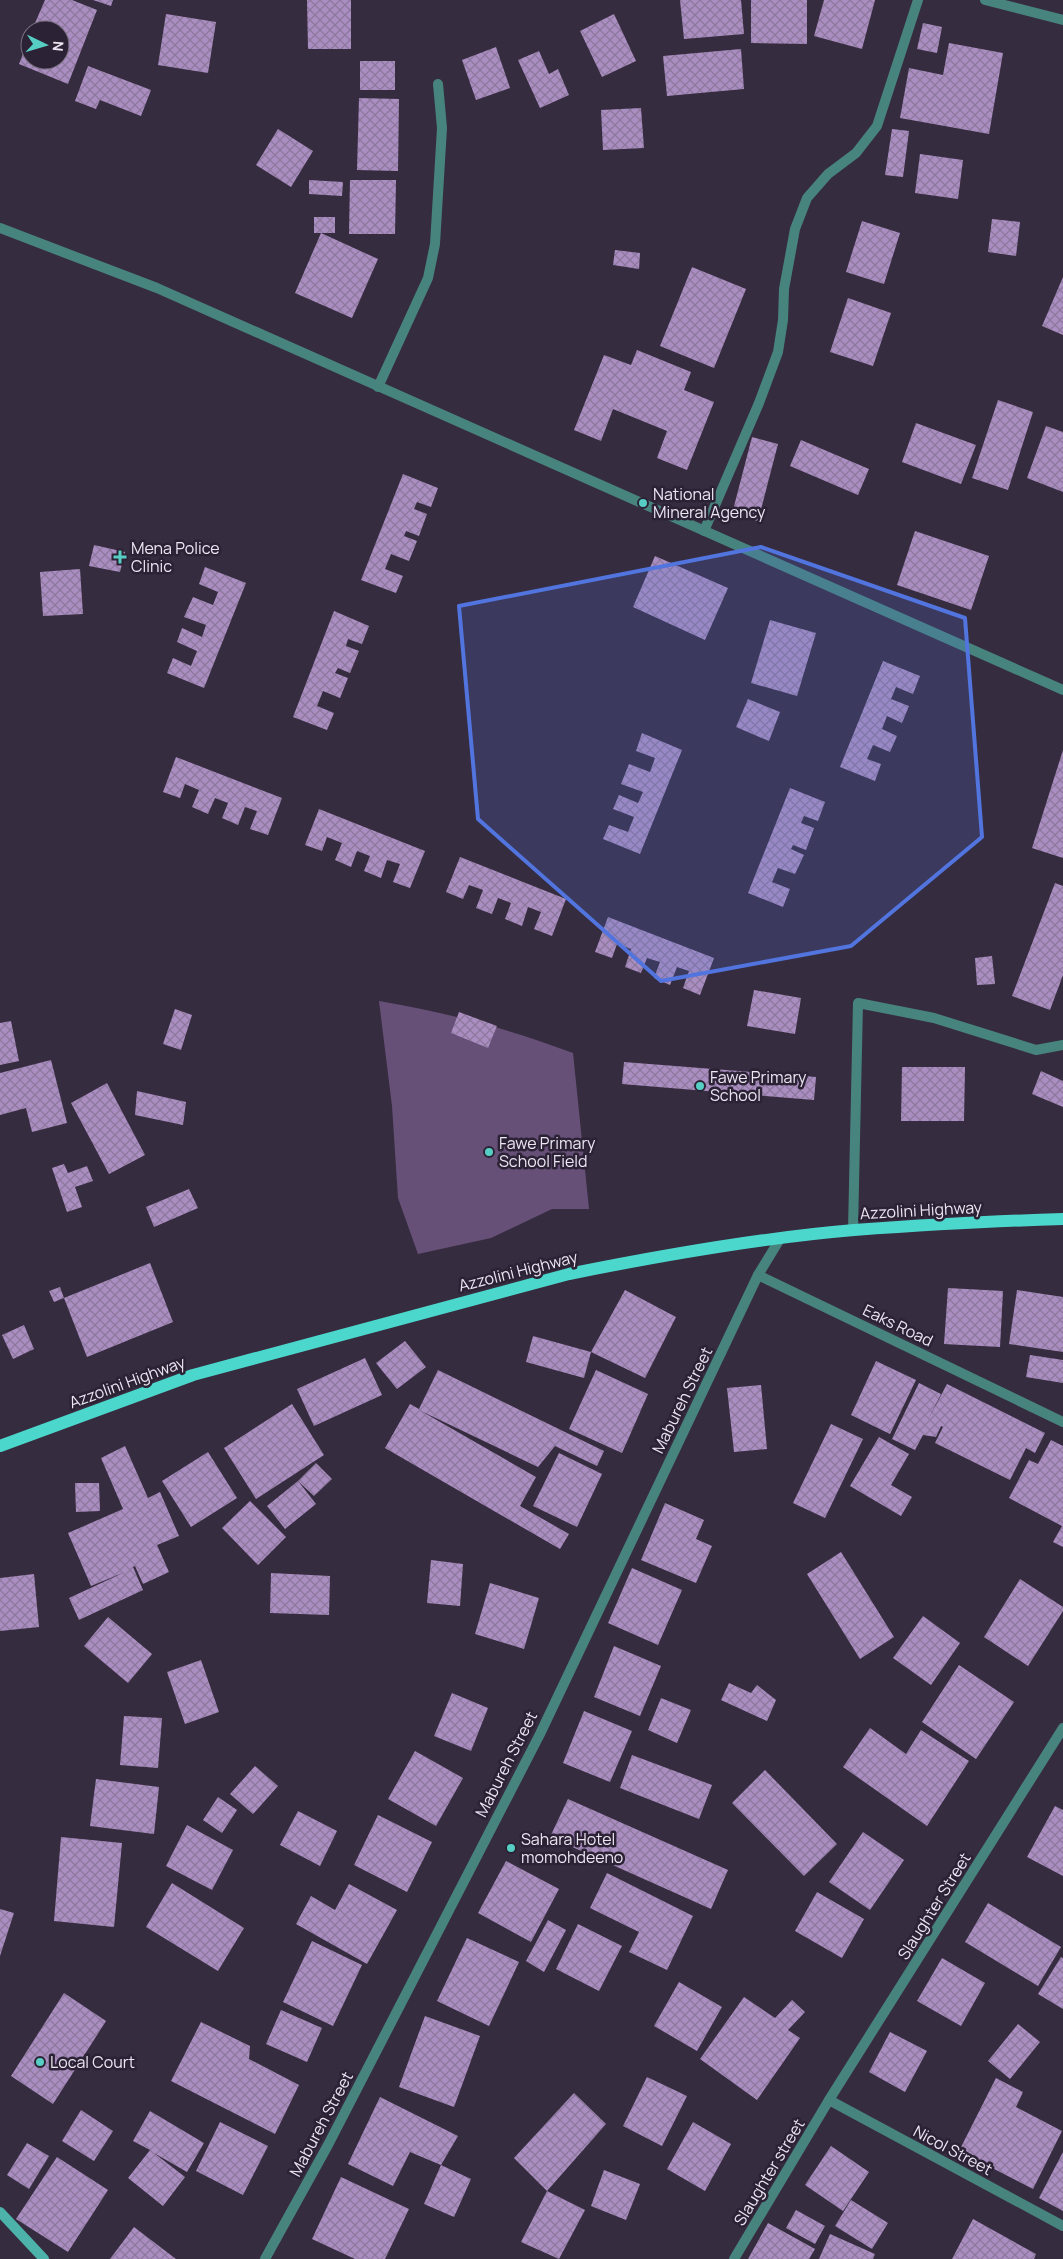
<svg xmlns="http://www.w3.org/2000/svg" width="1063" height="2259" font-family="Manrope,sans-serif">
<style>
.grass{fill:#675078}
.building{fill:url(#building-cross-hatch)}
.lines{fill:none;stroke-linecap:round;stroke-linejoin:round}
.street{stroke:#48847e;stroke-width:10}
.secondary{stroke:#4db3aa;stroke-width:10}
.primary{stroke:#4cd7cc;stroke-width:12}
.marked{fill:#5174de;fill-opacity:0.2;stroke:#5174de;stroke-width:4;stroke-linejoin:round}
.poi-dot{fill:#56cec4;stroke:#2c2235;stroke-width:2}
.labels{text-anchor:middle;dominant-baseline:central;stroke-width:5;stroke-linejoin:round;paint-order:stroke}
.poi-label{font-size:16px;fill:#ece5f2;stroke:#2c2235;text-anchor:start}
.street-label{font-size:16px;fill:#ece5f2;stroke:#2c2235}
</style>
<defs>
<pattern id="building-cross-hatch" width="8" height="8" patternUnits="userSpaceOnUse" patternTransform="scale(1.25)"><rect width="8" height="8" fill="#ab8ec1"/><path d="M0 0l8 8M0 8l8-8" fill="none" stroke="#8d789d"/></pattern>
</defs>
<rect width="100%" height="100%" fill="#362c3f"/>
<path class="grass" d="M379,1001C445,1012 510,1029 573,1053L589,1209H552L491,1238L418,1254L398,1198L392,1106Z"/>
<g class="building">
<polygon points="45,0 72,0 97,10 68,84 19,64 30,36 30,60 60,60 60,30 32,30"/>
<polygon points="93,0 113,0 111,6"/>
<polygon points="307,0 351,0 351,49 308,49"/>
<polygon points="680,0 741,0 744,34 684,39"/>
<polygon points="751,0 807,0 807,44 751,43"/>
<polygon points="824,0 875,0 862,49 814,36"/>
<polygon points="166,14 216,22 208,73 158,65"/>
<polygon points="614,14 636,61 602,77 580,31"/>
<polygon points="923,23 942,27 937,53 917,49"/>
<polygon points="949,43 1003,53 989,134 900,118 909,68 943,75"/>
<polygon points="496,47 510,88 476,100 462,60"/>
<polygon points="741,49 744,89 667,96 663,56"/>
<polygon points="539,51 549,74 558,69 569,95 540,108 518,60"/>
<rect x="360" y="61" width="35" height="29"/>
<polygon points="88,66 151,90 141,116 100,100 96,109 75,101"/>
<polygon points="359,98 399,99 398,171 357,170"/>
<polygon points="641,108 644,148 603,150 601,110"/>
<polygon points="278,129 313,151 291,187 256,165"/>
<polygon points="892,129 909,131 903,177 885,175"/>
<polygon points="920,154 963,160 958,199 915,193"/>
<polygon points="309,180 343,182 342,196 309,194"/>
<polygon points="350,180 396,180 395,234 349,234"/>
<rect x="314" y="217" width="21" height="16"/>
<polygon points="992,219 1020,222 1016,256 988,252"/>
<polygon points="862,221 900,233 884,284 846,272"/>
<polygon points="321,233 378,259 352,318 295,293"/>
<polygon points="615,250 640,253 639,269 613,265"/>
<polygon points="692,267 746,289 714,368 660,346"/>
<polygon points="1063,277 1063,335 1042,326"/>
<polygon points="848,298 891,313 873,366 830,352"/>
<polygon points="637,350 691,372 684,390 714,402 687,470 657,458 667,431 613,409 601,441 574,430 604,355 631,365"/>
<polygon points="998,400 1033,412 1008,490 972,478"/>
<polygon points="916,423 976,445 961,484 902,462"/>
<polygon points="1046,426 1063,432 1063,492 1027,478"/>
<polygon points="752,437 778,444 758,521 732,514"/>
<polygon points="801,440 869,469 858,495 790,466"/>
<polygon points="403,474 438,488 431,507 417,502 414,509 427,514 419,536 406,531 404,536 417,541 409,561 391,554 385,569 403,576 396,593 361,580"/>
<polygon points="915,531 989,556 971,610 897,585"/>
<polygon points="94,545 125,552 120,572 89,566"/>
<polygon points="655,556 728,588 705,640 633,607"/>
<polygon points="205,567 246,583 204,688 167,673 173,658 191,666 197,651 177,642 182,628 202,637 206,625 184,617 193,597 213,605 218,592 199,584"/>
<polygon points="80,569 83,614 43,616 40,572"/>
<polygon points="334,611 369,626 362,644 348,639 346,646 359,651 350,673 338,668 335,673 348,678 340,698 323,691 317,706 334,713 327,730 293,717"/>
<polygon points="770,620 816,633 797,696 751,683"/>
<polygon points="883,661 920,676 913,694 896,687 891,699 909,706 902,723 887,716 882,729 897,736 890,752 873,745 867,759 881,764 875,781 840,767"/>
<polygon points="748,699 780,712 769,741 736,727"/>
<polygon points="642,733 682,750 640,854 603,839 609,825 628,832 634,817 613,809 619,795 638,803 643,792 621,784 629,764 650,772 655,758 636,751"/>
<polygon points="1063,750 1063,858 1032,848"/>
<polygon points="176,757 282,798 268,835 250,829 257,811 245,807 238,825 222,818 228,803 215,798 208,814 192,807 199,790 185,784 180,798 163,792"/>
<polygon points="790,788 825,802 818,821 804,816 801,823 814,828 806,850 793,845 791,849 804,855 795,874 778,868 772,882 790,889 783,907 748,893"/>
<polygon points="319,809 425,851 410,888 393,882 400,864 387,860 381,878 364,871 370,856 357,851 351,867 335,860 342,843 327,837 322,851 305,845"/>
<polygon points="460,857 566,899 552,936 534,929 541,912 528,907 522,926 505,919 511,903 498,898 492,914 476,908 483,890 469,885 463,899 446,892"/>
<polygon points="1055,883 1063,886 1063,975 1050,1010 1012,996"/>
<polygon points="608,917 714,958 700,995 683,988 689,971 677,967 670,985 654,978 660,962 647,958 641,973 625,967 631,949 617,944 612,958 595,952"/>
<polygon points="992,956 995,984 977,985 975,958"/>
<polygon points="754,990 801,998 795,1034 747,1026"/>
<polygon points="175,1009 192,1015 181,1050 163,1044"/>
<polygon points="459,1012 497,1026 488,1048 451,1033"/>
<polygon points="11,1021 19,1061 0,1065 0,1023"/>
<polygon points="51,1060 67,1123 32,1132 26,1108 0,1115 0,1073"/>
<polygon points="624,1062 816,1077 814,1100 622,1084"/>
<polygon points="902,1067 965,1067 964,1121 901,1121"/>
<polygon points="1041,1071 1063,1081 1063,1107 1032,1094"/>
<polygon points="107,1083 145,1155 109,1174 71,1103"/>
<polygon points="137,1091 186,1102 183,1125 135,1115"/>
<polygon points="64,1164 68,1173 87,1166 93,1181 75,1187 82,1207 67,1212 52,1168"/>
<polygon points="189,1189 198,1208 154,1227 146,1207"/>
<polygon points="150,1263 173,1322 87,1357 64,1298"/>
<polygon points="60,1287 64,1298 54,1302 49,1291"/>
<polygon points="948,1288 1003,1291 1000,1347 944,1344"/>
<polygon points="625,1290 676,1317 645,1378 591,1352"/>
<polygon points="1017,1290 1063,1297 1063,1352 1009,1344"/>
<polygon points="24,1325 34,1349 13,1359 2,1335"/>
<polygon points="533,1336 591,1352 584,1378 526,1362"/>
<polygon points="405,1341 426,1367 397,1389 376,1363"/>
<polygon points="1030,1355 1063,1360 1063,1383 1026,1377"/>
<polygon points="365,1358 382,1395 314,1426 297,1389"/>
<polygon points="876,1361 916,1380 890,1434 851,1415"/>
<polygon points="438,1370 604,1451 597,1466 555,1446 538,1467 421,1411 536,1477 520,1506 569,1534 560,1549 385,1448 410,1404 419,1409"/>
<polygon points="596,1370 648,1394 622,1453 569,1429"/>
<polygon points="919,1383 941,1394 928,1420 947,1384 1045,1433 1035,1453 1026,1448 1010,1480 935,1443 943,1427 941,1426 936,1437 923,1435 915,1450 892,1439"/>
<polygon points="761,1385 767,1449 734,1452 727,1388"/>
<polygon points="292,1404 324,1455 256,1499 224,1448"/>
<polygon points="831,1424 863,1439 825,1518 793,1503"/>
<polygon points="879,1437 909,1454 891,1485 912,1497 901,1516 850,1486"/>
<polygon points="1051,1440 1063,1446 1063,1547 1053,1542 1062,1526 1009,1498 1029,1460 1038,1464"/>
<polygon points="125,1446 148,1498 160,1492 179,1536 157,1545 169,1572 143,1584 135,1566 133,1567 143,1590 79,1620 69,1598 125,1572 91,1586 68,1533 123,1509 101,1458"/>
<polygon points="208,1452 237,1498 191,1527 162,1481"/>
<polygon points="559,1453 602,1474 577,1527 533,1506"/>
<polygon points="316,1463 332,1479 314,1496 298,1481"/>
<polygon points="298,1481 316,1504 285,1529 267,1506"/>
<polygon points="75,1483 99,1483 100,1511 76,1512"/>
<polygon points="250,1501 286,1537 258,1565 222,1528"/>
<polygon points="665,1503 704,1520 696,1539 712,1546 696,1583 641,1560"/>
<polygon points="841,1552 894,1637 860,1659 807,1574"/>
<polygon points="431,1560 463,1564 460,1606 427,1603"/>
<polygon points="632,1568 682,1590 658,1645 608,1623"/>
<polygon points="271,1573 330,1576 329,1615 270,1613"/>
<polygon points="34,1574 39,1627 0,1631 0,1578"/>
<polygon points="1020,1579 1063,1607 1063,1611 1028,1666 984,1637"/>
<polygon points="490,1583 539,1598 524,1649 475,1634"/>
<polygon points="923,1616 960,1643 931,1685 893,1658"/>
<polygon points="108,1617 152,1654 128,1683 84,1646"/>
<polygon points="614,1646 661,1666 640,1716 594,1697"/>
<polygon points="201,1660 219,1712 185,1724 167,1672"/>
<polygon points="959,1665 1014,1702 976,1759 922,1722"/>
<polygon points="729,1683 751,1693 757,1685 776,1700 767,1721 721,1700"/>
<polygon points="452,1693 488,1708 471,1751 434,1736"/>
<polygon points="661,1698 691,1710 677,1743 648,1730"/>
<polygon points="584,1711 632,1731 610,1782 563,1763"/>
<polygon points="124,1716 162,1718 158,1768 120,1765"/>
<polygon points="870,1728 906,1754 921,1730 969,1761 927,1826 843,1767"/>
<polygon points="415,1751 463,1778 436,1826 388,1799"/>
<polygon points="632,1755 712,1785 699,1819 620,1788"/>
<polygon points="255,1766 278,1786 253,1814 230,1794"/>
<polygon points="765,1770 837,1844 804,1876 732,1803"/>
<polygon points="96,1779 159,1787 154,1834 90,1826"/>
<polygon points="218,1797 237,1810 222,1833 203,1820"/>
<polygon points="568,1799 728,1870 711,1909 550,1837"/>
<polygon points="1055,1806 1063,1810 1063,1876 1027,1857"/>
<polygon points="298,1811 337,1831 320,1866 280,1845"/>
<polygon points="378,1815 432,1842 407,1892 354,1865"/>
<polygon points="187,1825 233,1850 212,1890 166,1866"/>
<polygon points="863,1832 904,1860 870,1910 829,1882"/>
<polygon points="61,1837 122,1843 114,1927 54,1921"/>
<polygon points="506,1861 559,1889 531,1942 478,1913"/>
<polygon points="607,1873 693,1916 667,1970 629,1952 639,1932 590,1908"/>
<polygon points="172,1883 244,1928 218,1971 146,1927"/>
<polygon points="349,1884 397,1910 367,1964 296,1924 311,1896 335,1910"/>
<polygon points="817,1892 864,1919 842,1958 795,1931"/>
<polygon points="988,1903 1061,1947 1038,1986 965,1942"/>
<polygon points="0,1909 14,1913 0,1956"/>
<polygon points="548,1920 566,1930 544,1972 526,1961"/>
<polygon points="578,1924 622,1946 599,1991 556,1969"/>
<polygon points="467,1938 519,1962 489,2026 437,2001"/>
<polygon points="312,1941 362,1965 333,2026 283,2002"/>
<polygon points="1061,1957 1063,1958 1063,2009 1038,1994"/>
<polygon points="942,1958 985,1983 961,2026 917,2001"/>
<polygon points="679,1982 722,2007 697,2051 654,2026"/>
<polygon points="64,1993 106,2021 53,2104 11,2076"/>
<polygon points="744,1997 775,2018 792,2000 805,2012 788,2030 800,2038 757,2100 700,2059"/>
<polygon points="281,2010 322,2028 307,2062 266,2044"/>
<polygon points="425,2016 480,2036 454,2107 399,2087"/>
<polygon points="201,2022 250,2046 249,2059 299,2085 275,2134 171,2081"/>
<polygon points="1018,2024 1040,2042 1010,2079 988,2061"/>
<polygon points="890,2032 927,2051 905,2092 869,2072"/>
<polygon points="647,2077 687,2096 662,2146 623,2126"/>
<polygon points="996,2078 1023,2092 1016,2107 1062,2131 1033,2189 959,2151"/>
<polygon points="574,2093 606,2124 547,2191 514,2158"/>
<polygon points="380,2097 458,2136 441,2165 410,2152 393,2186 348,2164"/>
<polygon points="81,2110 113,2131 94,2161 62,2141"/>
<polygon points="150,2111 204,2143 187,2172 154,2153 185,2177 163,2206 128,2178 150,2150 133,2141"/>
<polygon points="220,2122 268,2146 243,2195 196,2171"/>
<polygon points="693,2122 731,2144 705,2191 667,2169"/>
<polygon points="27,2143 49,2156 29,2189 7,2175"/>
<polygon points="831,2146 869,2172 843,2211 805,2185"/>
<polygon points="1063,2152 1063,2211 1039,2198"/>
<polygon points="57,2157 108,2190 68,2252 16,2219"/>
<polygon points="441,2165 471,2179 454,2217 424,2204"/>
<polygon points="604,2170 640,2184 626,2220 591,2206"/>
<polygon points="341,2177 409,2209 385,2259 355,2259 312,2239"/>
<polygon points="547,2191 585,2210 559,2259 521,2242"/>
<polygon points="851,2200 888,2223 872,2249 835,2226"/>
<polygon points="796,2210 825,2226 815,2244 786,2228"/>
<polygon points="973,2219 1036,2254 1034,2259 952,2259"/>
<polygon points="768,2223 815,2249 809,2259 748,2259"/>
<polygon points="134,2227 176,2259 110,2259"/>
<polygon points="830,2234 875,2254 873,2259 819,2259"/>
</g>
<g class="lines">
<g class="street">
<polyline points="985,0 1063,20"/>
<polyline points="0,228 157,288 1063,690"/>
<polyline points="378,387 428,278 435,244 442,128 438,84"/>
<polyline points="704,531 759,403 778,352 783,320 784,289 795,229 807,198 828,174 856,153 877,126 918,0"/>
<polyline points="853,1230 858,1003 934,1018 1036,1050 1063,1045"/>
<polyline points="758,1275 1063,1422"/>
<polyline points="829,2100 1063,2226"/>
<polyline points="265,2259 328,2145 540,1734 758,1275 780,1239"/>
<polyline points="734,2259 829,2100 1063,1728"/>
</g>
<polyline class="secondary" points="0,2212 44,2259"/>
<path class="primary" d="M0,1446L193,1375L569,1274C663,1255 759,1238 854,1230C924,1225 993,1221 1063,1219"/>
</g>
<path class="marked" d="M761,547L965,618L982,837L851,946L661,981L478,819L459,606Z"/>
<g class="poi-dot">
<circle cx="643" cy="503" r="5"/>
<path d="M117.5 549.5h5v5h5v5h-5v5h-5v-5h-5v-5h5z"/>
<circle cx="700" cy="1086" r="5"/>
<circle cx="489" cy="1152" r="5"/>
<circle cx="511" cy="1848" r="5"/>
<circle cx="40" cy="2062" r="5"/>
</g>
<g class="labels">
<g class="poi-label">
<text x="653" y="494">National<tspan x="653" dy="18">Mineral Agency</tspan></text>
<text x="131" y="548">Mena Police<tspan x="131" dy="18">Clinic</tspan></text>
<text x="710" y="1077">Fawe Primary<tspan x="710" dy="18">School</tspan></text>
<text x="499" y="1143">Fawe Primary<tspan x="499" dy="18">School Field</tspan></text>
<text x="521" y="1839">Sahara Hotel<tspan x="521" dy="18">momohdeeno</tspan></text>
<text x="50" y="2062">Local Court</text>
</g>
<g class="street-label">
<text transform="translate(921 1210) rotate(-3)">Azzolini Highway</text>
<text transform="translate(518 1271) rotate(-14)">Azzolini Highway</text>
<text transform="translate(898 1325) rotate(26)">Eaks Road</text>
<text transform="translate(127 1382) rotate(-20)">Azzolini Highway</text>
<text transform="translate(682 1400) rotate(-64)">Mabureh Street</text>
<text transform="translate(506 1764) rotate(-63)">Mabureh Street</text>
<text transform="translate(934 1906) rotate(-58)">Slaughter Street</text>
<text transform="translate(321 2124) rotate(-62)">Mabureh Street</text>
<text transform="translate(953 2150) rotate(28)">Nicol Street</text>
<text transform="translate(769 2172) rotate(-59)">Slaughter street</text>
</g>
</g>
<g transform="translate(45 45) rotate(95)"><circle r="24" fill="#2c2235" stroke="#797081"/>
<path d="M0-4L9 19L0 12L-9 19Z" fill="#56cec4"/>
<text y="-8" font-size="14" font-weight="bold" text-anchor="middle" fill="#ece5f2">N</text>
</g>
</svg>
